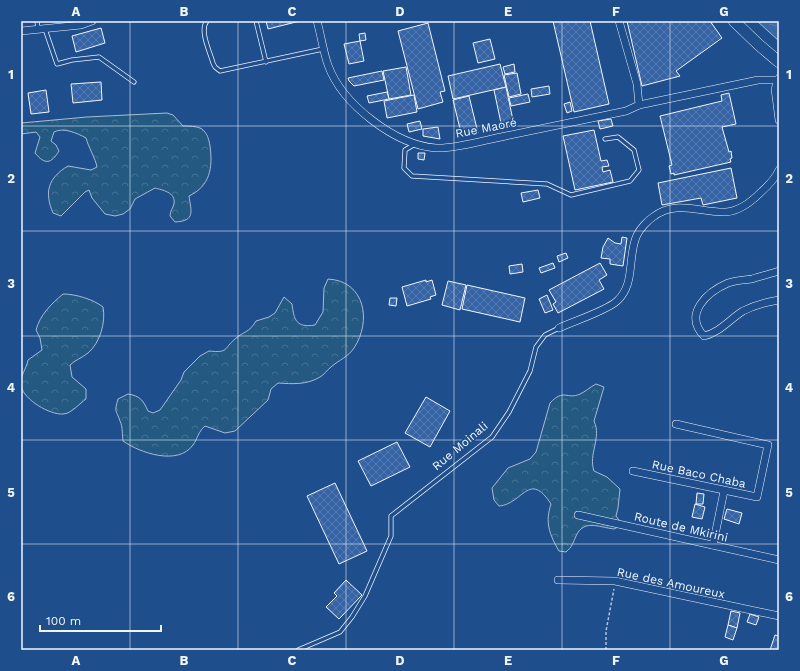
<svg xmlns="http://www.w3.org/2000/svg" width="800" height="671" font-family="'Work Sans',sans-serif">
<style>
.forest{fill:url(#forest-crowns);stroke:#a8bbd7}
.water{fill:url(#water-ripples);stroke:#a8bbd7}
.building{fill:url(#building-cross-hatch);stroke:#f2f6ff}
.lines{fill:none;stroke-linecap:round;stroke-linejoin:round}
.service-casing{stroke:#f2f6ff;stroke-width:5}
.minor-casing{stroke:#f2f6ff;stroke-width:8}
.primary-casing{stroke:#f2f6ff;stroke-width:12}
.path{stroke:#b3c4dc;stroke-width:1.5;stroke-dasharray:3 2;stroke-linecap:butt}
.service{stroke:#1f4e8c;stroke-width:3.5}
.minor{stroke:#1f4e8c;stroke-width:7}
.primary{stroke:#1f4e8c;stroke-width:11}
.grid{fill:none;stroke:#f2f6ff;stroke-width:1;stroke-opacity:0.55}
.labels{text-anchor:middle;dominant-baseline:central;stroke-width:3;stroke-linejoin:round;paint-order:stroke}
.street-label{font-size:12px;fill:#f2f6ff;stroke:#1f4e8c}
.neatline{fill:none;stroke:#f2f6ff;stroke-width:1.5}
.grid-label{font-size:13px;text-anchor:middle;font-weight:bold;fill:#f2f6ff}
</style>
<defs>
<pattern id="forest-crowns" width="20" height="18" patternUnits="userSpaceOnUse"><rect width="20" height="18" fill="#245a82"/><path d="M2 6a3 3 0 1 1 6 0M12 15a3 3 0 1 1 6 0" fill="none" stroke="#447295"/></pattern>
<pattern id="water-ripples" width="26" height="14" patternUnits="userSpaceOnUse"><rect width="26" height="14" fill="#3b69a3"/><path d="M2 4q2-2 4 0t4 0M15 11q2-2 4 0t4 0" fill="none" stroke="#587fb1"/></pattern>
<pattern id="building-cross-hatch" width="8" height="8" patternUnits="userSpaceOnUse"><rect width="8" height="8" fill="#3563a3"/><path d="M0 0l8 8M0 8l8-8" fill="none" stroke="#537ab1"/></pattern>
</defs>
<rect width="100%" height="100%" fill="#1f4e8c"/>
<g class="forest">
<path d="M167,113L173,115L183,126C188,126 197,126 202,129C207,133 209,139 210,146C213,168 210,186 189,196C191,211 196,221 175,222L170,216C170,211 173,208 174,204C176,192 162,190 155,188L135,199L130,209L123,214L115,216L105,214L92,198L89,190L85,192L61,216L53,213C44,192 48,178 68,166L91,170L97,167C96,160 88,146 86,138C77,133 63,127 54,132L51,141L56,145L59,151C51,164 45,165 35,153L40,137L36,132L21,134V123L87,117Z"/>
<path d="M328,279C365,281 372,321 354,348C348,357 339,360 331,367C327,370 324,375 320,377C307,385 292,384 278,383L271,389L268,400L235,431L225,433L205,426C198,432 198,438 193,445C178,466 140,453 123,441C122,435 123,427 120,421C116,409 114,413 118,399L128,394C140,396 143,400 148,411L153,413L160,410L181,380L184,372L200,356L209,351C229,353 223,349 235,339C244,331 249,333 256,321L269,317L275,313L284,297L292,304C294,320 296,328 315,325L323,312L324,288Z"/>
<path d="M63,294C75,294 93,299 103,307C106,322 100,343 88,353C82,358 75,360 70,365L72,377L86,389V399C80,403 71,414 63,414C50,415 24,400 21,386C19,377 27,368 28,360L42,350L40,338L36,330C40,315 51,304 63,294Z"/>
<path d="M596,384L604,387L594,421C602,438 588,454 594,471L607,477L620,489L618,508L616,516L619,520L618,527L614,529C598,527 584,519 576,536C573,543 572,547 566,552L559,551C549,534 545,522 551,504C529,470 523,504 499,506L494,500L492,488L508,468L530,459L536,452L550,403C564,388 567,400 580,394C585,392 590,387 596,384Z"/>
</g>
<polygon class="water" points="757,21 779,21 779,41"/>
<g class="building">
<polygon points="266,21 300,21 268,29"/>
<polygon points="553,21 590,21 609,104 574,112"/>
<polygon points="627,21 710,21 722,38 676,71 680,76 642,86"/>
<polygon points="428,23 445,91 440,92 443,102 418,109 398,31"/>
<polygon points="101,28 105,43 76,52 72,36"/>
<polygon points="365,33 366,40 360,41 359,34"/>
<polygon points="490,39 495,59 478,63 473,43"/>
<polygon points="360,41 364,61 349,64 344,44"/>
<polygon points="500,64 506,87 453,99 448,76"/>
<polygon points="514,64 515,72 505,74 503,67"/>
<polygon points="406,67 411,95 389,99 383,71"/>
<polygon points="382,71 384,80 354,86 349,81 348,78"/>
<polygon points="517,73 521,94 509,97 504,75"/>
<polygon points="101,82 102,100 73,103 71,84"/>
<polygon points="549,86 550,94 532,97 531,89"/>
<polygon points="506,87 514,125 502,128 494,90"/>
<polygon points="46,90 49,112 31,114 28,93"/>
<polygon points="387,92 389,99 369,103 367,96"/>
<polygon points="729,93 736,124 722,127 729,152 731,151 732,158 730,159 731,162 674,175 674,173 671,174 669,166 672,165 660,116 722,101 721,95"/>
<polygon points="528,94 530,102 511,106 509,98"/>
<polygon points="414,95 417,112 387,118 384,101"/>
<polygon points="469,96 478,133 462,137 453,100"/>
<polygon points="570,102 572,111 567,113 564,104"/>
<polygon points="611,119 613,126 600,129 598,121"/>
<polygon points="420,121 422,129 409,132 407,124"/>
<polygon points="438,127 440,139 423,136 423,129"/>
<polygon points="594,130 601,161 607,160 609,166 602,167 603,172 610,170 613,182 575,190 563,136"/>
<polygon points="418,153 425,153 424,160 418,159"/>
<polygon points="731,168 737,198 703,205 701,198 662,205 658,183"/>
<polygon points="538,190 540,198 523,202 521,193"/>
<polygon points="622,237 627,238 623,266 610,264 610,259 601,258 603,247 608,238 615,243 621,244"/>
<polygon points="566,253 568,258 559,262 557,256"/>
<polygon points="553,263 555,268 541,273 539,268"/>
<polygon points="600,263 607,275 599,280 604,289 558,313 553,304 556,302 549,290"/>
<polygon points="522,264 523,272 510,274 509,266"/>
<polygon points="426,280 426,282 432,280 436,295 430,297 431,299 407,306 402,287"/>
<polygon points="448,281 466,285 460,310 442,305"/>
<polygon points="467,285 525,298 520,322 462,309"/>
<polygon points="547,295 553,310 545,313 539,299"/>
<polygon points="390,298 397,298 396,306 389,305"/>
<polygon points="426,397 450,411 430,447 405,433"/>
<polygon points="397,442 410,467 371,486 358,461"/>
<polygon points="335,483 367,551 339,564 307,496"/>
<polygon points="697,493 704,494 703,504 696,504"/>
<polygon points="695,504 705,507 702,519 692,517"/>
<polygon points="727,509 742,513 739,524 724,519"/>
<polygon points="346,580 362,595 339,619 326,607 337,596 334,593"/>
<polygon points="731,611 740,613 737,628 728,625"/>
<polygon points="750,614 759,617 756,625 747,622"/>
<polygon points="728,625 737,628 733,640 725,637"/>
<polygon points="775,635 779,636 779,650 770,650"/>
</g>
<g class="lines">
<defs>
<g id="service">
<polyline points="37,21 38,30"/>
<path d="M207,21C199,30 210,52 213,63L215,67L220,71L323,49"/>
<polyline points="256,21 266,62"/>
<polyline points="45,29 57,64 72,60 99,57 134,82"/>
<polyline points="415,144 405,150 404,168 412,176 547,184 571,195 630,181 639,170 634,150 618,137 605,139"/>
<polyline points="298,650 340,632 352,617 365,596 391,536 391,516 492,437 509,412 530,371 536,347 545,335 559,328"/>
</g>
<g id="minor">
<path d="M317,21C321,35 323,51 328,65C342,104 395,145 436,148C453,149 478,142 496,138C539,129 582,120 626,111L639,105L637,84L619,21"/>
<polyline points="21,31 81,25 92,21"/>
<polyline points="779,78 775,89 779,120"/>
<polyline points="639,105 758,80 778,80"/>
<path d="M779,271C770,274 761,276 752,279C745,280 736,280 728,283C707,292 683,314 704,336C719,333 730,319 743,311C755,305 766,302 779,300"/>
<path d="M559,328C574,321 606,311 617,301C636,284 627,256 637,235C640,229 647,221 653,217C675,199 701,213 726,212C739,211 751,202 760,193C768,186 775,179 779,170"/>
<polyline points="633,471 757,497 768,445 676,424"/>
<polyline points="578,515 779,560"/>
<polyline points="713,545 724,491"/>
<polyline points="558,580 615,581 779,616"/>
</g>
<polyline id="primary" points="734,21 759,45 779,62"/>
</defs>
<use href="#service" class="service-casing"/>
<use href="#minor" class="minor-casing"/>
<use href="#primary" class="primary-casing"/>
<polyline class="path" points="606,650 606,631 614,589"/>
<use href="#service" class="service"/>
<use href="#minor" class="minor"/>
<use href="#primary" class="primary"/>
</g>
<path class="grid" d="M130,21V650M238,21V650M346,21V650M454,21V650M562,21V650M670,21V650M21,126H779M21,231H779M21,336H779M21,440H779M21,544H779"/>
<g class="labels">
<g class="street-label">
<text transform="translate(486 128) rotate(-11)">Rue Maoré</text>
<text transform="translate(460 446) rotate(-40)">Rue Moinali</text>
<text transform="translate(699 474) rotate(12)">Rue Baco Chaba</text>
<text transform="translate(681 527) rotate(13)">Route de Mkirini</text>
<text transform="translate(671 583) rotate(12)">Rue des Amoureux</text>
</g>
</g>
<rect width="800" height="671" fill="none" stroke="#1f4e8c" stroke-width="44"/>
<path d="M40 625v6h121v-6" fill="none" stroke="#f2f6ff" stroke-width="2"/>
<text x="46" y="625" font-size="12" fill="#f2f6ff" stroke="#1f4e8c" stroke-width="3" paint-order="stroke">100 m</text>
<rect x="22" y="22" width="756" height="627" class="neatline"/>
<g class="grid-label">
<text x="76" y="16">A</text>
<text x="184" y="16">B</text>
<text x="292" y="16">C</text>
<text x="400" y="16">D</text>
<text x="508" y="16">E</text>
<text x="616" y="16">F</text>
<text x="724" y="16">G</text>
<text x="11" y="79">1</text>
<text x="789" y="79">1</text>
<text x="11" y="183">2</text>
<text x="789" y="183">2</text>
<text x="11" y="288">3</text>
<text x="789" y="288">3</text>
<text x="11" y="392">4</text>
<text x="789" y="392">4</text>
<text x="11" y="497">5</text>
<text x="789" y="497">5</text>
<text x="11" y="601">6</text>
<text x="789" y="601">6</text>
<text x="76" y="665">A</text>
<text x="184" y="665">B</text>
<text x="292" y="665">C</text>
<text x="400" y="665">D</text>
<text x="508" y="665">E</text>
<text x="616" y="665">F</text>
<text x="724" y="665">G</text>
</g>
</svg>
